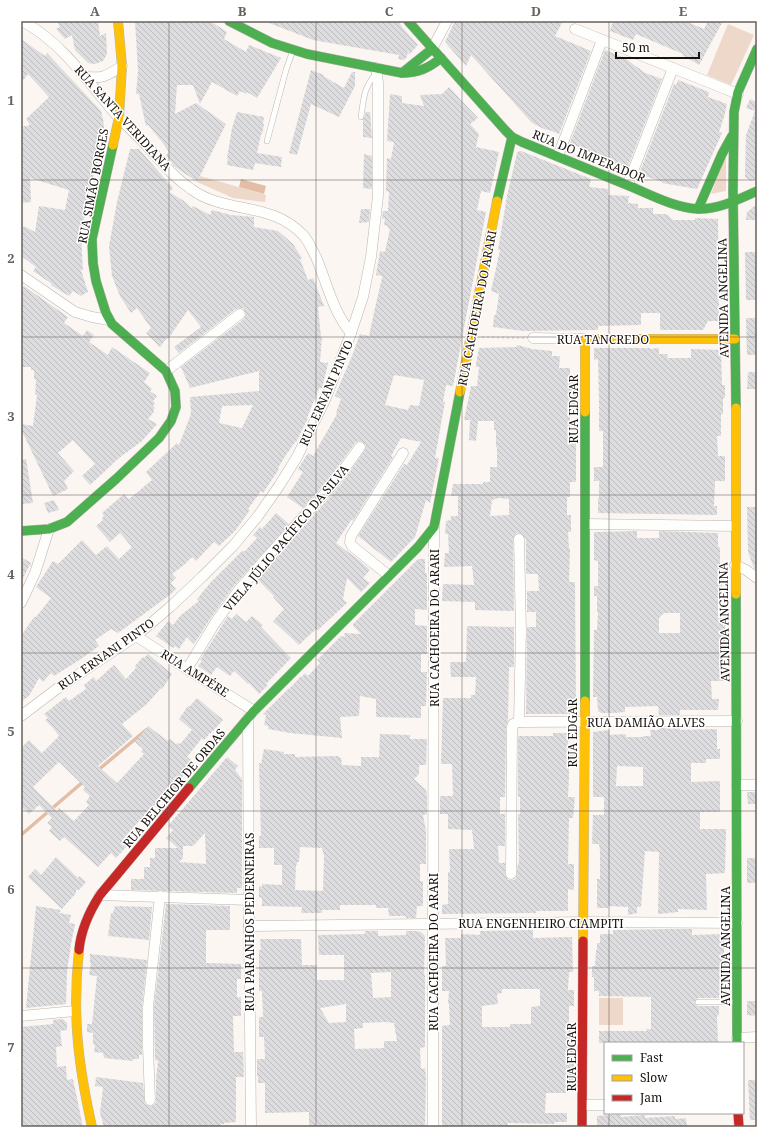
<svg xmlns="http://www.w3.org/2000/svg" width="778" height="1148" font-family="'Noto Serif',serif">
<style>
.green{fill:#eed8ca}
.water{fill:#e3bda5}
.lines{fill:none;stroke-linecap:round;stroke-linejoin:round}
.stream{stroke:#e3bda5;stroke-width:3.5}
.building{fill:url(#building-back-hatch);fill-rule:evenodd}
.lane-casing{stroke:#bbb5b1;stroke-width:6}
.street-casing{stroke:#bbb5b1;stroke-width:11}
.fast-casing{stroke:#bbb5b1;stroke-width:10}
.slow-casing{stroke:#bbb5b1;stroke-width:10}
.jam-casing{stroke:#bbb5b1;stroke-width:10}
.path{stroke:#dcdbd9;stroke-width:2;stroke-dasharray:2 3;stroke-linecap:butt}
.lane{stroke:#fefefd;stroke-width:5}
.street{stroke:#fefefd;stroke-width:10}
.fast{stroke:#4caf50;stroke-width:9}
.slow{stroke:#ffc107;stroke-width:9}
.jam{stroke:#c62828;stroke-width:9}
.grid{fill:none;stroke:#68615c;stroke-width:1;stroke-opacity:0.55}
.labels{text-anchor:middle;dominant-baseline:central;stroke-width:3;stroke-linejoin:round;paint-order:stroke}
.street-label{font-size:12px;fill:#19110c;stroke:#fff}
.neatline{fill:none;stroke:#68615c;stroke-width:1.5}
.grid-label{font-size:13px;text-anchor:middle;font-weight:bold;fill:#68615c}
</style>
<defs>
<pattern id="building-back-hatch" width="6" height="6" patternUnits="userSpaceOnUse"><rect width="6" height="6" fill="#dddcdf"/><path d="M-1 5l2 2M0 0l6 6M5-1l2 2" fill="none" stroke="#bdbcbe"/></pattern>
</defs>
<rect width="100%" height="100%" fill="#fbf6f2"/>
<g class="green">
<polygon points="728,24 754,35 731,85 707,75"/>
<polygon points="726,154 726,191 711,194"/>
<polygon points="200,176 266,195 265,202 233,198 197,182"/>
<rect x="599" y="998" width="24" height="27"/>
</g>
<polygon class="water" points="241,179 266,186 264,194 239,187"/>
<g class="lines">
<g class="stream">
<polyline points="97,771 146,730"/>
<polyline points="21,835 84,781"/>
</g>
</g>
<g class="building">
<polygon points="57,21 98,21 100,36 106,33 107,54 103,61 95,64 88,63 75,50 72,35 65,39 56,29 60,27"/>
<polygon points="135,21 210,21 227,32 224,39 246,52 249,45 281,58 257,98 247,92 246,94 240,91 237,96 212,82 200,104 193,85 177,85 175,114 196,103 226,124 197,182 174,166 166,155 169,152 162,142 148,125 146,126 139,94 136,94 138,71"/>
<polygon points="264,21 399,21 402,27 418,45 417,46 409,55 408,50 407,57 404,60 398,59 399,55 313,40"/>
<polygon points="455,21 563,21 555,36 591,51 559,134 546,129 546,130 532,123 471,55 466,66 445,42"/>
<polygon points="613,21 685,21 704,29 708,21 723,21 699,65 682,55 683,54 636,34 633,40 610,31"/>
<polygon points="21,39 45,56 47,53 101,111 103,119 104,127 102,146 83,213 85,213 81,236 83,270 81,270 88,292 81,296 73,291 69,296 51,285 52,284 33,271 36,267 21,256 21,231 24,226 35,232 39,206 65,210 69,190 30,178 31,202 21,203 21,159 23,159 21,144 21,127 30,125 26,119 49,97 28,74 21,83"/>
<polygon points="605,50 622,57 622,56 645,73 662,79 627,169 570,143"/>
<polygon points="311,70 324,75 323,76 344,88 352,72 355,72 355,86 339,117 311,104 297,155 289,153"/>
<polygon points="678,80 709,92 708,97 727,104 724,117 719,132 722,133 697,189 662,183 663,182 639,174 674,84 676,85"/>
<path d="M449,87L478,118L470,124L479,134L476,147L499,152L490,193L481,191L477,210L486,212L453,386L446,385L443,402H445L435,458H439L430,503L426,500L415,537L391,562L358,536L404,464L407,465L421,442L401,438L391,456L393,457L353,521L352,519L336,543L359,560L370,570L363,578L370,583L361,592L347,578L343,599L347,603L318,630L316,629L299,645L273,621L284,609L273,597L274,596L257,579L339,487L365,450L366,445L363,442L358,441L355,443L329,479L303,508L287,497L303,472L298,469L308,453L313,456L337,414L336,413L341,399L335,396L336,393L352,356L360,334L369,336L375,308L382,278V276L376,275L380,251L385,252L390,229L388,228V226L384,225L385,218L382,219L383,211H388L389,192L386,191L387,158L391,159L394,142L387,141L390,94L402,96V103L424,106L420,95L442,94ZM394,375L424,380L419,406L410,405L408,410L385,405Z"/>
<polygon points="750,99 757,102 757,179 751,181 745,177 746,135 755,111 746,108"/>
<polygon points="237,112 264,117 263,124 264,124 262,134 261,134 257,153 282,157 281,167 255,163 253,170 227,165 228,158 227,158 232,128"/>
<polygon points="366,112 370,112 372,138 363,137 363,120"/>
<path d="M130,149H139L173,188L169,192L184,201L191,208L193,206L210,215L212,210L231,215L254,217V227L278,231L293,244L302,258L300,259L308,280L313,278L324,306L318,307L321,337H322L320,362L328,363L327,368L322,388H319L307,418H308L296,442H295L284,458L278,468L279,469L263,493L261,491L248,509L250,510L235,531L219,546L214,542L196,561L192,557L184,565L172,574L176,578L171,583L176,589L171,594L118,633L111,629L95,640L99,646L81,659L54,676L51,673L43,682L39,678L29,696L21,702V636L34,617H36L51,598L36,587L53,561L58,564L82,540L96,555L107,546L119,559L132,547L120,533L110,542L96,526L103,520L102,518L104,516L102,513L124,494L129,499L152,480L146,472L177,443L179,445L191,414L190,397L259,391V371L190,388L181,367L244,319L246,314L243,308L236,309L179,353L174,347L201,327L188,310L168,339L167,338L160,347L146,333L151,328L137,308L131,313L120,296L112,276L109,246L117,202ZM253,405L242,428L219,423L222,406Z"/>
<polygon points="519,151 521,151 591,179 589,187 608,189 608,195 629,196 628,203 638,204 638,208 653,208 653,214 664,214 668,215 673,220 695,220 695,218 718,219 719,321 708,321 703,330 660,330 660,313 641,313 641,325 598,326 598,330 524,331 493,327 494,315 496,315 499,294 491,291 500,250 498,250 507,196 517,153"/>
<polygon points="364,154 372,156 372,189 363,188"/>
<polygon points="757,204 757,220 746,220 747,212"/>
<polygon points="361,209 370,209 369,222 359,223"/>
<polygon points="745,252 757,252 757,300 746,300"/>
<polygon points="24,286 68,317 64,323 83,336 87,330 94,335 89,342 108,355 112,347 150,373 144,382 152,389 150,391 157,396 153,401 155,403 153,406 155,408 153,410 154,412 148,419 157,424 142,441 119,458 90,485 82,476 95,464 73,440 58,453 74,471 64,481 68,489 53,496 21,429 21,424 33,426 37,395 35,395 36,379 34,379 34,370 31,370 31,367 21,367 21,291"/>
<polygon points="746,318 757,318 757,355 747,355"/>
<path d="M517,345L532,349L552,351V356H560L559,368H570V382H576V415H570V432H576V482H570V497H567V515H571V532H568L569,548L570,549L569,582H575L576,714H526L527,627H536V612H527V591H539L538,574H526V539L522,534L516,533L513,539L514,611L475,610V602L442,601L443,584L474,585L472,566L444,567L445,553H449L448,534H445L446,521L451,520V516H458V496H451L453,484H483V482H490V467H497V447H496V430H494V421H478L476,441L469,440L470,420H464L471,386H477L479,367H476V364L479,348L517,347ZM499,498L509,499V515L490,516L492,500Z"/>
<polygon points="595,348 650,348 650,349 659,348 659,354 667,354 668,358 691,358 691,349 721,350 722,385 725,385 725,398 723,398 723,414 721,414 721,436 717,436 718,456 725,456 725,481 715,481 714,506 717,506 717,515 598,513 598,498 599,498 599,481 594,481 594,467 603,467 603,431 599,431 599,403 598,359 594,360 594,349"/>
<polygon points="748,372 757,372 757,389 747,389"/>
<polygon points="26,459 33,503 21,504 21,460"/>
<polygon points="54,500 59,510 48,513 44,503"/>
<polygon points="747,507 757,507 757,570 754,568 748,552"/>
<polygon points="276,513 289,524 233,587 210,619 194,644 187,637 179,649 175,646 173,648 156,636 168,621 173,625 181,615 199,601 197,599 211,582 243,550 244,552 257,538 253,535 260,527 262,529"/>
<path d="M637,531V538H659V531L718,533V547H720V572H722V588H718V618H722L723,626L725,625V655H722L723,681H711L712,699H719L718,710H680V715H659L658,706L625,707V712L614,713H601L598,711L597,697H593L594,630H597L598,612H597V596H594V586H598V561L594,560V532ZM664,613H680V633H659V618Z"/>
<polygon points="21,557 31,563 21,582"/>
<polygon points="418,559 425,559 425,573 427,573 427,610 415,609 415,625 427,626 427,654 421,654 421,672 427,672 426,706 421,706 421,718 376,717 376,699 360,696 359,716 340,717 342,738 290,733 268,729 268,726 264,725 266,715 263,714 289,688 289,689 301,676 302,677 305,673 308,676 320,663 317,660 341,636 345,637 344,633 361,634 353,626 353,624"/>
<polygon points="236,614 246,622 252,616 263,625 261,627 291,658 266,684 268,685 259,694 249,683 248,684 234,671 230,676 217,667 211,675 198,666 202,661 200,660 228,616 232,619"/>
<polygon points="467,626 514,627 514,667 509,667 508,720 506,727 505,797 500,797 500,814 505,814 505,846 498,846 499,863 505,863 505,874 508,880 514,880 516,878 518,863 519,863 518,814 520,814 520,797 518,797 518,736 553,736 553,733 568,733 568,753 575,753 575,765 569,765 569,778 568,797 575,797 573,818 569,818 568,864 574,864 574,890 568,889 568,911 536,911 536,913 442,914 442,905 448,904 448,872 450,872 449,849 474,849 472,830 448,829 448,814 440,814 440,796 453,796 452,764 441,764 443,698 471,698 471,695 475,695 476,677 451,677 450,662 466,662"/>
<path d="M148,654L172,674L162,689L161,688L147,704L122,724L133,736L98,766L117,783L144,754L141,752L143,749L135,742L148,726L168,741L170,739L176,744L178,743L180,744L192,730L179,719L188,706H190L197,698L223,720L211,733H210L204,740L202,738L187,757L197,765L191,772L188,770L176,784L179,787L167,801L161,797L150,811L149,810L123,839L129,844L116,858L111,853L98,867L64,837L60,841L49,831L52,827L47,823L52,818L39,805L29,814L21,806V748L29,740L42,753L59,736L53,728L45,720L48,718L44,714L66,697L69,701L86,689L84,685L94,677L96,681L114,665L126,679L136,668L135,666L143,657L144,658ZM59,762L85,787L83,790L90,796L86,802L89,805L74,821L59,808L57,811L33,787Z"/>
<path d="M659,728H680V730L717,729V749H720V759H706V763H691V782L720,781V812H700V829H726L725,873L706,874L707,910L678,909V912L658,914L659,852L645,851L641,907H637V913L628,915V907L608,906V908H597V879H600V851L599,844H592L593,815H604V797H593V732L609,730V735L626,734V737H643V736H651L650,730H659ZM617,766L643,767V786H616Z"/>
<path d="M380,734L410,735V739H427L426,765H419V774L414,779L426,790L427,796V814L423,815L426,831V864H420V881H423V906H417L416,918H406V916H389L388,908H376V905H340V910H322V913H301L302,907L262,906V898L259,897V886L262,887V884L282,885V865H274V848H259V836H261L259,763L261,764L264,749L284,752V754H295V757L337,756L341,758L342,765L361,766V757H379ZM300,847L322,848L324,856L323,891L295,890L296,865H297V862H299Z"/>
<path d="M227,757L238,766L235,770L242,779V888H237V893L131,890V879H144V867H150V858H155V848H178L166,838L173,830L168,826ZM205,833L206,864L179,862L183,858V846H193Z"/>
<polygon points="747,792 757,792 757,804 748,804"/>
<polygon points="56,857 78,878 79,876 86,882 79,890 76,890 76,893 62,909 28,877 35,869 41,875"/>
<rect x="747" y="858" width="10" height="25"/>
<polygon points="166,904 230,906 230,930 206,930 206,963 241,964 241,979 237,979 237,997 241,997 241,1016 233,1016 234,1052 243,1052 244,1077 236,1077 236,1122 224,1123 224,1124 221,1124 221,1127 104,1127 100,1113 103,1087 95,1086 96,1077 143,1083 145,1104 151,1106 156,1103 156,1080 158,1061 155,1060 154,1007"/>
<polygon points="36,906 61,910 59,913 71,915 69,923 75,924 71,944 67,972 66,1004 26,1008"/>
<polygon points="115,906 152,907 149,940 108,936 111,913 113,913"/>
<polygon points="671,929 692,929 692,935 724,934 724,962 726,962 726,995 719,995 719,998 698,998 694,1002 695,1004 698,1006 719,1006 719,1015 717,1016 718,1043 599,1043 599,1031 647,1031 646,1029 651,1029 651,997 599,996 599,991 594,991 594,977 592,977 592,966 595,966 596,950 597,950 597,943 600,943 600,934 613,934 613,930"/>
<path d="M533,930V938L572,937L573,972H569L568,990H574V1006H569V1027H574V1091H566V1093H546L545,1113H567V1122H555L554,1124L508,1123V1127H442V1026L450,1025L449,1004H448L449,991H442V966H446L445,938H461V934L480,935V931ZM502,989H540V1006L531,1007V1024H510V1027H482V1006L498,1004L497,994L502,993Z"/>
<path d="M365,931H378V936L406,935V931H416L421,932L425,936L424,975L425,974V1047L420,1048L421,1069L425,1068L426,1077L425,1127H309V1112L265,1113V1083H258V1076H257V1059H265L264,1037H259V1017H263L262,991H259V950H261L260,939H301L302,965H317V980H344V955H319L318,935L365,934ZM391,972V997L373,998L371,973ZM346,1004V1022L329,1023L320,1008ZM385,1022L394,1023L397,1041H384V1048L355,1049L354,1029L363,1028V1023Z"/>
<polygon points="90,954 147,960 142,1007 142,1055 139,1055 139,1059 133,1059 133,1061 104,1058 103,1053 94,1052 95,1045 93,1044 93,1033 87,1032 87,1024 92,1024 97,976 89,975 91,963 90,963"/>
<polygon points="747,1001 757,1001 757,1016 747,1015"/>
<polygon points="63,1019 67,1023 67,1030 60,1031 62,1046 56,1047 57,1067 66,1066 67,1080 73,1079 83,1127 23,1127 21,1120 21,1073 23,1073 23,1056 21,1056 21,1027 53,1024 53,1020"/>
<polygon points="748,1080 757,1080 757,1120 750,1120"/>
<polygon points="621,1114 621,1117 645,1115 645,1118 675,1116 675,1119 686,1118 687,1127 597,1127 597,1116"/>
</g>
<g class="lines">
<defs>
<g id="lane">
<path d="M361,117C364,97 363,90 376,73"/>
<polyline points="267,141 286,70 293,50"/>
<polyline points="698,1002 736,1002"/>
</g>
<g id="street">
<path d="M22,21C63,43 88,82 118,117C127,126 137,135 146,145C160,160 173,177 191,189C226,215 271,200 304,236C309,242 312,250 316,257C327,283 333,312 351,333"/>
<polyline points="575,29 738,94"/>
<polyline points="432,49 447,21"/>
<path d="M85,76C102,80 108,75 122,66"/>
<polyline points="558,156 602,40"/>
<polyline points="628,184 673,68"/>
<polyline points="21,275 75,312 92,317 109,320"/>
<polyline points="533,338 585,339"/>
<polyline points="166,371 240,314"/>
<polyline points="586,524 735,526"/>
<polyline points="519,539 521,631 519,722"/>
<polyline points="735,565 746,570 757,578"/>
<polyline points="388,575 352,546 350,542 351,536 403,453"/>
<polyline points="21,603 35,573 49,529"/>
<polyline points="136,636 187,669 254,711"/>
<polyline points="187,669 215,623 238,591 267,557 334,483 360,447"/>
<polyline points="21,716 58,688 136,636 170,607 202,577 233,546 258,516 279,486 297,457 325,400 351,333 363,297 371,257 378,196 378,83 376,68"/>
<polyline points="248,718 249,926 251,1127"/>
<polyline points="737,785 757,785"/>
<polyline points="511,874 512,727 513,724 519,722 737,721"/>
<polyline points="100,895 249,900"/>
<polyline points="249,926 584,922 737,923"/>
<polyline points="21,1016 75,1011"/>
<polyline points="737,1038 757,1037"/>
<polyline points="150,1100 148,1046 148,1007 160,896"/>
<polyline points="583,1105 605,1105"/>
<polyline points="433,1127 433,923 434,527"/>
</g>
<g id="fast">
<path d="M229,21L272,43L307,54L402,73C418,73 429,68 441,58"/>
<path d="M408,21L505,130L512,137L522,142C559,157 596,172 632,187C653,196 676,208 699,209C720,209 739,199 757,191"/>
<polyline points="402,73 432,49"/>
<polyline points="497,201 512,137"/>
<polyline points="698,209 722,154 732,136"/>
<polyline points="736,408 733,192 734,112 738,92 757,49"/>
<polyline points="21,531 49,529 67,522 116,479 159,438 171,421 176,407 175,391 166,371 112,324 106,313 96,281 93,263 92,239 113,145"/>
<polyline points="736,594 737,1043"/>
<polyline points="585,701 585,412"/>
<polyline points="189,788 254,711 418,547 434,527 460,392"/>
</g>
<g id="slow">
<polyline points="113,145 119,117 122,66 118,21"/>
<polyline points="460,392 497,201"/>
<polyline points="585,412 585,339 735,339"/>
<polyline points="736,594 736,408"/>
<polyline points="583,941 585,701"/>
<path d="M79,950C72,1014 78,1064 92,1127"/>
</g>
<g id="jam">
<path d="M79,950C81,929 89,912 100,895L189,788"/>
<polyline points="738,1113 739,1127"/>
<polyline points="582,1127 583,941"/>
</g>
</defs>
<use href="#lane" class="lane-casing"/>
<use href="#street" class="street-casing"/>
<use href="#fast" class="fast-casing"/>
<use href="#slow" class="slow-casing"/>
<use href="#jam" class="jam-casing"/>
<g class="path">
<polyline points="482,337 524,338"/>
<polyline points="146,1127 148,1110"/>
</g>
<use href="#lane" class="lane"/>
<use href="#street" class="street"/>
<use href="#fast" class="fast"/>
<use href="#slow" class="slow"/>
<use href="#jam" class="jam"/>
</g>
<path class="grid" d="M169,21V1127M316,21V1127M462,21V1127M609,21V1043M21,180H757M21,337H757M21,495H757M21,653H757M21,811H757M21,968H757M609,1113V1127"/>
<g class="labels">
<g class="street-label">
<text transform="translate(123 118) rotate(48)">RUA SANTA VERIDIANA</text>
<text transform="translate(589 156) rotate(22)">RUA DO IMPERADOR</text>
<text transform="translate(93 186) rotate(-79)">RUA SIMÃO BORGES</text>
<text transform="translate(723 298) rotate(-91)">AVENIDA ANGELINA</text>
<text transform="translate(477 308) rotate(-79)">RUA CACHOEIRA DO ARARI</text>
<text x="603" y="339">RUA TANCREDO</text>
<text transform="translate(326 393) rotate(-66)">RUA ERNANI PINTO</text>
<text transform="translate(573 409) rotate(-90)">RUA EDGAR</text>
<text transform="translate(286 538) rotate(-50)">VIELA JÚLIO PACÍFICO DA SILVA</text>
<text transform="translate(724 622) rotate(-91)">AVENIDA ANGELINA</text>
<text transform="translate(434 628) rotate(-90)">RUA CACHOEIRA DO ARARI</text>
<text transform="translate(106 654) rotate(-35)">RUA ERNANI PINTO</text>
<text transform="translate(195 673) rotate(32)">RUA AMPÉRE</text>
<text x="646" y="722">RUA DAMIÃO ALVES</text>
<text transform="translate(572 733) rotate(-90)">RUA EDGAR</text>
<text transform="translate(174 788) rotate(-50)">RUA BELCHIOR DE ORDAS</text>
<text transform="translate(249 922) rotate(-90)">RUA PARANHOS PEDERNEIRAS</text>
<text x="541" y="923">RUA ENGENHEIRO CIAMPITI</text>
<text transform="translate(725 946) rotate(-90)">AVENIDA ANGELINA</text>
<text transform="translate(433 952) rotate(-90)">RUA CACHOEIRA DO ARARI</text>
<text transform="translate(571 1057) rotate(-90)">RUA EDGAR</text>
</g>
</g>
<rect width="778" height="1148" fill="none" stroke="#ffffff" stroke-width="44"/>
<rect x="604" y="1042" width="140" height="72" fill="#ffffff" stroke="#a3a09e"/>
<rect x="612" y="1055" width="20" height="6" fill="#4caf50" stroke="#a3a09e"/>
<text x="640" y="1062" font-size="12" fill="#19110c">Fast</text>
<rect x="612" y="1075" width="20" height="6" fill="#ffc107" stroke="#a3a09e"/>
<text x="640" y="1082" font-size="12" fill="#19110c">Slow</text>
<rect x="612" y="1095" width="20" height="6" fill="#c62828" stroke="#a3a09e"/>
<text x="640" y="1102" font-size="12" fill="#19110c">Jam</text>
<path d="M616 52v6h83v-6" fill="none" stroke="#19110c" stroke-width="2"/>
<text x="622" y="52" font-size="12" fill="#19110c" stroke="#ffffff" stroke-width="3" paint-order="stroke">50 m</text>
<rect x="22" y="22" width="734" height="1104" class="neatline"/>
<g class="grid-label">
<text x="95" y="16">A</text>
<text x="242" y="16">B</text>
<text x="389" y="16">C</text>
<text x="536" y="16">D</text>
<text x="683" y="16">E</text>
<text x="11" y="105">1</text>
<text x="11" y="263">2</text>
<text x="11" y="421">3</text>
<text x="11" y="579">4</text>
<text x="11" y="736">5</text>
<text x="11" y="894">6</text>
<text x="11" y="1052">7</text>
</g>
</svg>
